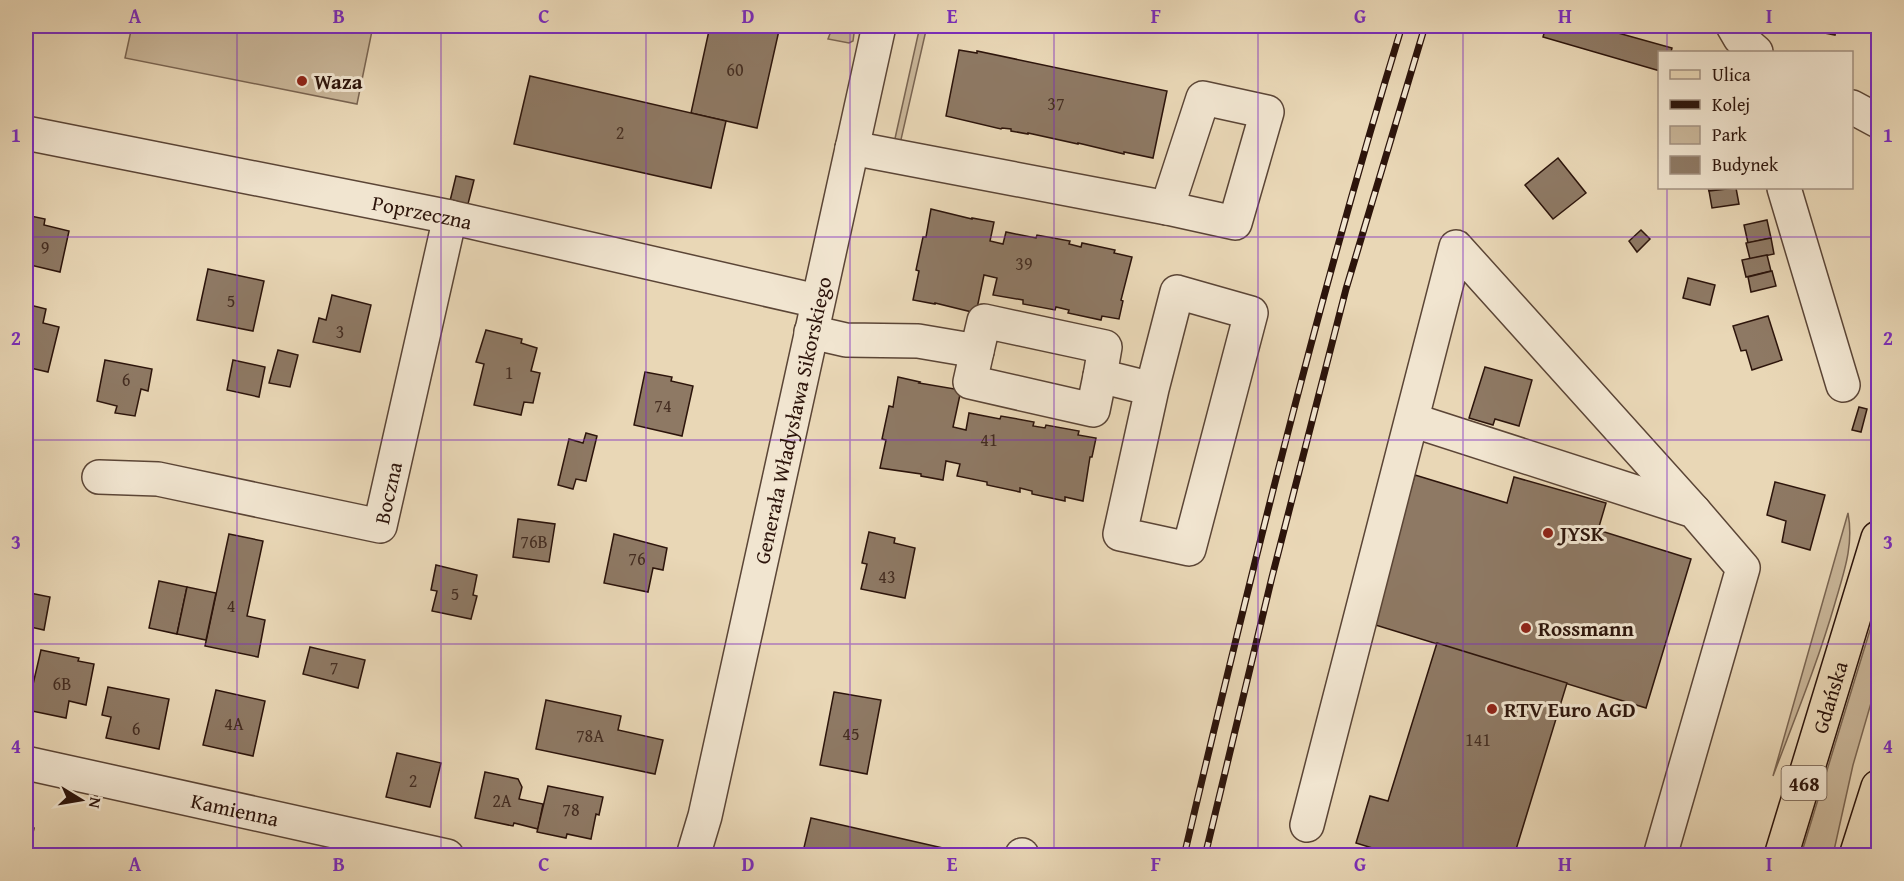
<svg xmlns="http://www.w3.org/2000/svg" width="1904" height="881" font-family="'Gentium Book Plus',serif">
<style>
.green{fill:#c9b699;stroke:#7a6552;stroke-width:1.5}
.building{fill:#8e7964;stroke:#2c140b;stroke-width:1.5}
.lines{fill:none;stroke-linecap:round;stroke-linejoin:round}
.minor-casing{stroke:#5b4536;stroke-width:36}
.major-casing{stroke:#2c140b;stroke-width:36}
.minor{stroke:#f1e5d0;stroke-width:33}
.major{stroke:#e9d7b6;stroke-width:33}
.rail-casing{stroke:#2c140b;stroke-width:7}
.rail{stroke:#f1e5d0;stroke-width:4.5;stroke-dasharray:14;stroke-linecap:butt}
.grid{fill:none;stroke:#7b2cbf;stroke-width:1.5;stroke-opacity:0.55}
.poi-dot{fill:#8f2418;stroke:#f1e5d0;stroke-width:2}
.labels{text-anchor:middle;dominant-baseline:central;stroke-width:6;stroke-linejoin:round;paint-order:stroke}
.number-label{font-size:18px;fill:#442d21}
.shield{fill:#f1e5d0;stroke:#675346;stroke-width:1.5}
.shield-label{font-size:20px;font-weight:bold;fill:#2c140b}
.poi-label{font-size:21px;font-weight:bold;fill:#2c140b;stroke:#f1e5d0;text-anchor:start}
.street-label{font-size:21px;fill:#2c140b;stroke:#f1e5d0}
.neatline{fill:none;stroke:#7b2cbf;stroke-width:2}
.grid-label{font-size:20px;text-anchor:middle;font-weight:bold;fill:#7b2cbf}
</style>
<rect width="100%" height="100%" fill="#e9d7b6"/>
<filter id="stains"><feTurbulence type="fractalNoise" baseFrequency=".00333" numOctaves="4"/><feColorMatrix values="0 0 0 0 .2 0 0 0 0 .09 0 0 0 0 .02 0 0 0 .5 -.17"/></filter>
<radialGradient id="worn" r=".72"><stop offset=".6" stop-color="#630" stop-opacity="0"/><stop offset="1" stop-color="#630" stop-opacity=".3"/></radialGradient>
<g class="green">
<polygon points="132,26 373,26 357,104 125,58"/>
<polygon points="833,26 855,26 853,41 849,43 828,39"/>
<polygon points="920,26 927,26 900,144 894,143"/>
<path d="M1848,513C1854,545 1844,572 1835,603C1818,662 1795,718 1773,776Z"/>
<polygon points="1878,604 1878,679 1853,765 1833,855 1801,855"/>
</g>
<g class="building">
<polygon points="710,26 780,26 757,128 691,113"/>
<polygon points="1546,26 1593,26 1672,48 1671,52 1660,52 1660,71 1543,37"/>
<polygon points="1790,26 1837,26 1835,35"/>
<polygon points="959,50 977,53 977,51 1167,91 1153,158 1124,152 1124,154 1078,143 1078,144 1028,133 1028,134 1011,131 1011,129 1002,128 1001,129 946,116"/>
<polygon points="530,76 726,121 711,188 514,144"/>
<polygon points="1558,158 1586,193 1553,219 1525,185"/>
<polygon points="456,176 474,180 468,204 450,201"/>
<polygon points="1708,188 1736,188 1709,191"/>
<polygon points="1736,188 1739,204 1712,208 1709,191"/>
<polygon points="931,209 972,219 972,218 994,222 990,241 1003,244 1006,232 1036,238 1037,235 1070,241 1069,244 1081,247 1082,243 1115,250 1114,253 1132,257 1121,300 1123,301 1119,319 1102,316 1101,320 1068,313 1069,310 1056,307 1055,310 1023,304 1023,300 993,295 997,278 984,275 976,313 935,303 935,304 913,300 919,271 916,270 923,237 926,237"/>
<polygon points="26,215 45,219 44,225 69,231 60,272 26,264"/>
<polygon points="1767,220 1771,238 1748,243 1744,225"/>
<polygon points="1641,230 1650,239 1637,252 1629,241"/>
<polygon points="1771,238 1774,254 1750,259 1746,243"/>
<polygon points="1767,255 1771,271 1746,277 1742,260"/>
<polygon points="208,269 264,281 253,331 197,320"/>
<polygon points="1772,271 1776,286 1751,292 1748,277"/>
<polygon points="1688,278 1715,285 1710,305 1683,298"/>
<polygon points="332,295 371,305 360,352 313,342 319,318 326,320"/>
<polygon points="26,304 46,309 43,323 59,327 48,372 26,367"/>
<polygon points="1768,316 1782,360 1752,370 1746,350 1741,351 1733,326"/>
<polygon points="486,330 522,339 521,343 537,348 531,371 540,373 533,403 524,402 521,415 474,405 484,364 476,362"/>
<polygon points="278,350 298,355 290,387 269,383"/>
<polygon points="105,360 152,369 148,391 141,389 135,416 115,413 117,406 97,401"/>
<polygon points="233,360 265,367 259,397 227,390"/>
<polygon points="1485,367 1532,380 1519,426 1495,419 1493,425 1469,418"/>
<polygon points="645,372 672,377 671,381 693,386 682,436 634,425"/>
<polygon points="898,377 920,382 919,383 961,390 953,427 966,430 969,413 1000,419 1001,416 1034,422 1033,426 1045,428 1046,425 1079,431 1078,435 1096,438 1092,457 1090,457 1083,501 1065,497 1065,501 1032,494 1032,491 1020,488 1020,492 987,485 987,482 957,476 960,464 946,461 943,480 921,476 921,474 880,468 886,440 882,439 889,406 893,407"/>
<polygon points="1859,407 1867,409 1861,432 1852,430"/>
<polygon points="586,433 597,436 586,481 576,479 573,489 558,485 569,439 583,443"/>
<polygon points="1415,475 1507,503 1514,477 1606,503 1598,530 1691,559 1646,708 1369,623"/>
<polygon points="1775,482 1825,495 1810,550 1782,542 1786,521 1767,515"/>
<polygon points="518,519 555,524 549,562 513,557"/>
<polygon points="869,532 895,538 894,543 915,548 905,598 861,589 867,564 862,563"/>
<polygon points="229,534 263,541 247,616 265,620 258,657 205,646"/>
<polygon points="614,534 667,548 663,570 653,568 648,592 604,583"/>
<polygon points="436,565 477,575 473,595 477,596 471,619 432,611 437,591 431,590"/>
<polygon points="159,581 187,587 177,634 149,628"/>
<polygon points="187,587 216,593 206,640 177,634"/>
<polygon points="26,592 30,593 26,610"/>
<polygon points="30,593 50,597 44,630 26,626 26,610"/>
<polygon points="1437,643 1567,683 1514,856 1398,856 1356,843 1370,796 1388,801"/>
<polygon points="310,647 365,660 358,688 303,674"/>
<polygon points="41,650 79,658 78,661 94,664 86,705 69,701 66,718 27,710"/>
<polygon points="108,687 169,699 159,749 106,738 111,717 102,715"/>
<polygon points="216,690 265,701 253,756 203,745"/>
<polygon points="834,692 881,700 867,774 820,765"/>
<polygon points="546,700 621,716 618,730 663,740 655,774 536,749"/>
<polygon points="397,753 441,763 430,807 386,797"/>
<polygon points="485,772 518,779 522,787 519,799 543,804 538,829 514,823 513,826 475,818"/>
<polygon points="548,786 603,797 599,815 596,814 591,839 567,834 566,838 537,832"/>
<polygon points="811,818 978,856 802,856"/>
<polygon points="26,826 34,828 28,856 26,856"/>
<polygon points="188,849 220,856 186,856"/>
</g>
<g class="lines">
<defs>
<g id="minor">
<polyline points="1733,26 1740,38 1756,52"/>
<polygon points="1203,98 1267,112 1235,223 1167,208"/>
<polyline points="1852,107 1878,121"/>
<path id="s1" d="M26,133L450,217L817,301"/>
<polyline points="852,148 1167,208"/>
<polyline points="1784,188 1843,385"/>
<polyline points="811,332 846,340 918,341 977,351 984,321 1105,347 1100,376 1152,389 1177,292 1251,313 1189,549 1120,534 1152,389"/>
<polyline points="977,351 970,382 1093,410 1100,376"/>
<polyline points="1412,420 1694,511 1743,568 1660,856"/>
<path id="s2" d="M99,477L158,479L380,526L450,217"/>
<path id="s3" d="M26,763L447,856"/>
<polyline points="1307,825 1456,247 1694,511"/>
<path id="s4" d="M693,856L705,816L879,26"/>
<polyline points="1022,856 1022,855"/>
</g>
<g id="major">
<path id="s5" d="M1781,856L1878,538"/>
<polyline points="1856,856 1878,787"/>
</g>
</defs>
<use href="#minor" class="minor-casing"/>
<use href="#major" class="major-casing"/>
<use href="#minor" class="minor"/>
<use href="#major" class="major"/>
<defs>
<g id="rail">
<path d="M1184,856C1250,577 1318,299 1402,26"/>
<polyline points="1205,856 1272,577 1346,289 1425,26"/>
</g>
</defs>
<use href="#rail" class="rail-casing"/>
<use href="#rail" class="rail"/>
</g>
<path class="grid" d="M237,26V856M441,26V856M646,26V856M850,26V856M1054,26V856M1258,26V856M1463,26V856M1667,26V52M1667,188V856M26,237H1878M26,440H1878M26,644H1878"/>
<g class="poi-dot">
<circle cx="302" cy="81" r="6"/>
<circle cx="1548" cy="533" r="6"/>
<circle cx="1526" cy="628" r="6"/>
<circle cx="1492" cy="709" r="6"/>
</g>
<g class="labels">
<g class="number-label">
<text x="735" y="69">60</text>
<text x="1056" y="103">37</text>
<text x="620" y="132">2</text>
<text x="45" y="247">9</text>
<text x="1024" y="263">39</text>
<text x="231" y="300">5</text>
<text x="340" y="331">3</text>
<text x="509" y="372">1</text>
<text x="126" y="379">6</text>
<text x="663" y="405">74</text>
<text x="989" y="439">41</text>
<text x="534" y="541">76B</text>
<text x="637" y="558">76</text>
<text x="887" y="576">43</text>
<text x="455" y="593">5</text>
<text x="231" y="605">4</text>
<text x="334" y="667">7</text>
<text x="62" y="683">6B</text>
<text x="234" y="723">4A</text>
<text x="136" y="728">6</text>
<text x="851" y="733">45</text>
<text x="590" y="735">78A</text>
<text x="1478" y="739">141</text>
<text x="413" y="780">2</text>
<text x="502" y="800">2A</text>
<text x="571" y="809">78</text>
</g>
<rect class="shield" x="1781.5" y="766" width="45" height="34" rx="4.5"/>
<g class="shield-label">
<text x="1804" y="783">468</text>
</g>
<g class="poi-label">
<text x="314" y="81">Waza</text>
<text x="1560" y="533">JYSK</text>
<text x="1538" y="628">Rossmann</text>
<text x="1504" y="709">RTV Euro AGD</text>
</g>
<g class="street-label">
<text stroke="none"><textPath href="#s1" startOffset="404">Poprzeczna</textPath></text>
<text stroke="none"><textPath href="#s4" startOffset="447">Generała Władysława Sikorskiego</textPath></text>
<text stroke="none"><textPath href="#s2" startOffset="320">Boczna</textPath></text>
<text stroke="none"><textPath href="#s5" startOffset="166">Gdańska</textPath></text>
<text stroke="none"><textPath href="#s3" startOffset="214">Kamienna</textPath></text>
</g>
</g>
<rect width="1904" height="881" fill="none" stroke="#e9d7b6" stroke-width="66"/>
<rect x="1658" y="51" width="195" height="138" fill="#f1e5d0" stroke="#a29181" stroke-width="1.5"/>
<rect x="1670" y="70" width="30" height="9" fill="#e9d7b6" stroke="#a29181" stroke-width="1.5"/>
<text x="1712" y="81" font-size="18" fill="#2c140b">Ulica</text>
<rect x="1670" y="100" width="30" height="9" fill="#2c140b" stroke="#a29181" stroke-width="1.5"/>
<text x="1712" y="111" font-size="18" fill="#2c140b">Kolej</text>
<rect x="1670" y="126" width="30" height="18" fill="#c9b699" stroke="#a29181" stroke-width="1.5"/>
<text x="1712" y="141" font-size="18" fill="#2c140b">Park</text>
<rect x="1670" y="156" width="30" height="18" fill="#8e7964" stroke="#a29181" stroke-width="1.5"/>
<text x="1712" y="171" font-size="18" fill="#2c140b">Budynek</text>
<g transform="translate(81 800) rotate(101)" stroke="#f1e5d0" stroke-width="4.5" paint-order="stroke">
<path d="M0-4.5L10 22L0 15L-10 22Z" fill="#2c140b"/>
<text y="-9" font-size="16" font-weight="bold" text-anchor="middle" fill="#2c140b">N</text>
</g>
<rect x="33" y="33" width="1838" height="815" class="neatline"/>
<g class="grid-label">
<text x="135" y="23">A</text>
<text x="339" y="23">B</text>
<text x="544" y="23">C</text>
<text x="748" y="23">D</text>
<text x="952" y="23">E</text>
<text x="1156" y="23">F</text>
<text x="1360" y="23">G</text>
<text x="1565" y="23">H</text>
<text x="1769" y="23">I</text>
<text x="16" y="142">1</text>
<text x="1888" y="142">1</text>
<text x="16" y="345">2</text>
<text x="1888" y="345">2</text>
<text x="16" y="549">3</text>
<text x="1888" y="549">3</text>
<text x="16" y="753">4</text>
<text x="1888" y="753">4</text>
<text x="135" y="871">A</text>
<text x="339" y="871">B</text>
<text x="544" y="871">C</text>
<text x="748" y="871">D</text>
<text x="952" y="871">E</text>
<text x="1156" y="871">F</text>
<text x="1360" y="871">G</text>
<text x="1565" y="871">H</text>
<text x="1769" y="871">I</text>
</g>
<rect width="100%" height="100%" filter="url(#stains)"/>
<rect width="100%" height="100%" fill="url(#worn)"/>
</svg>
